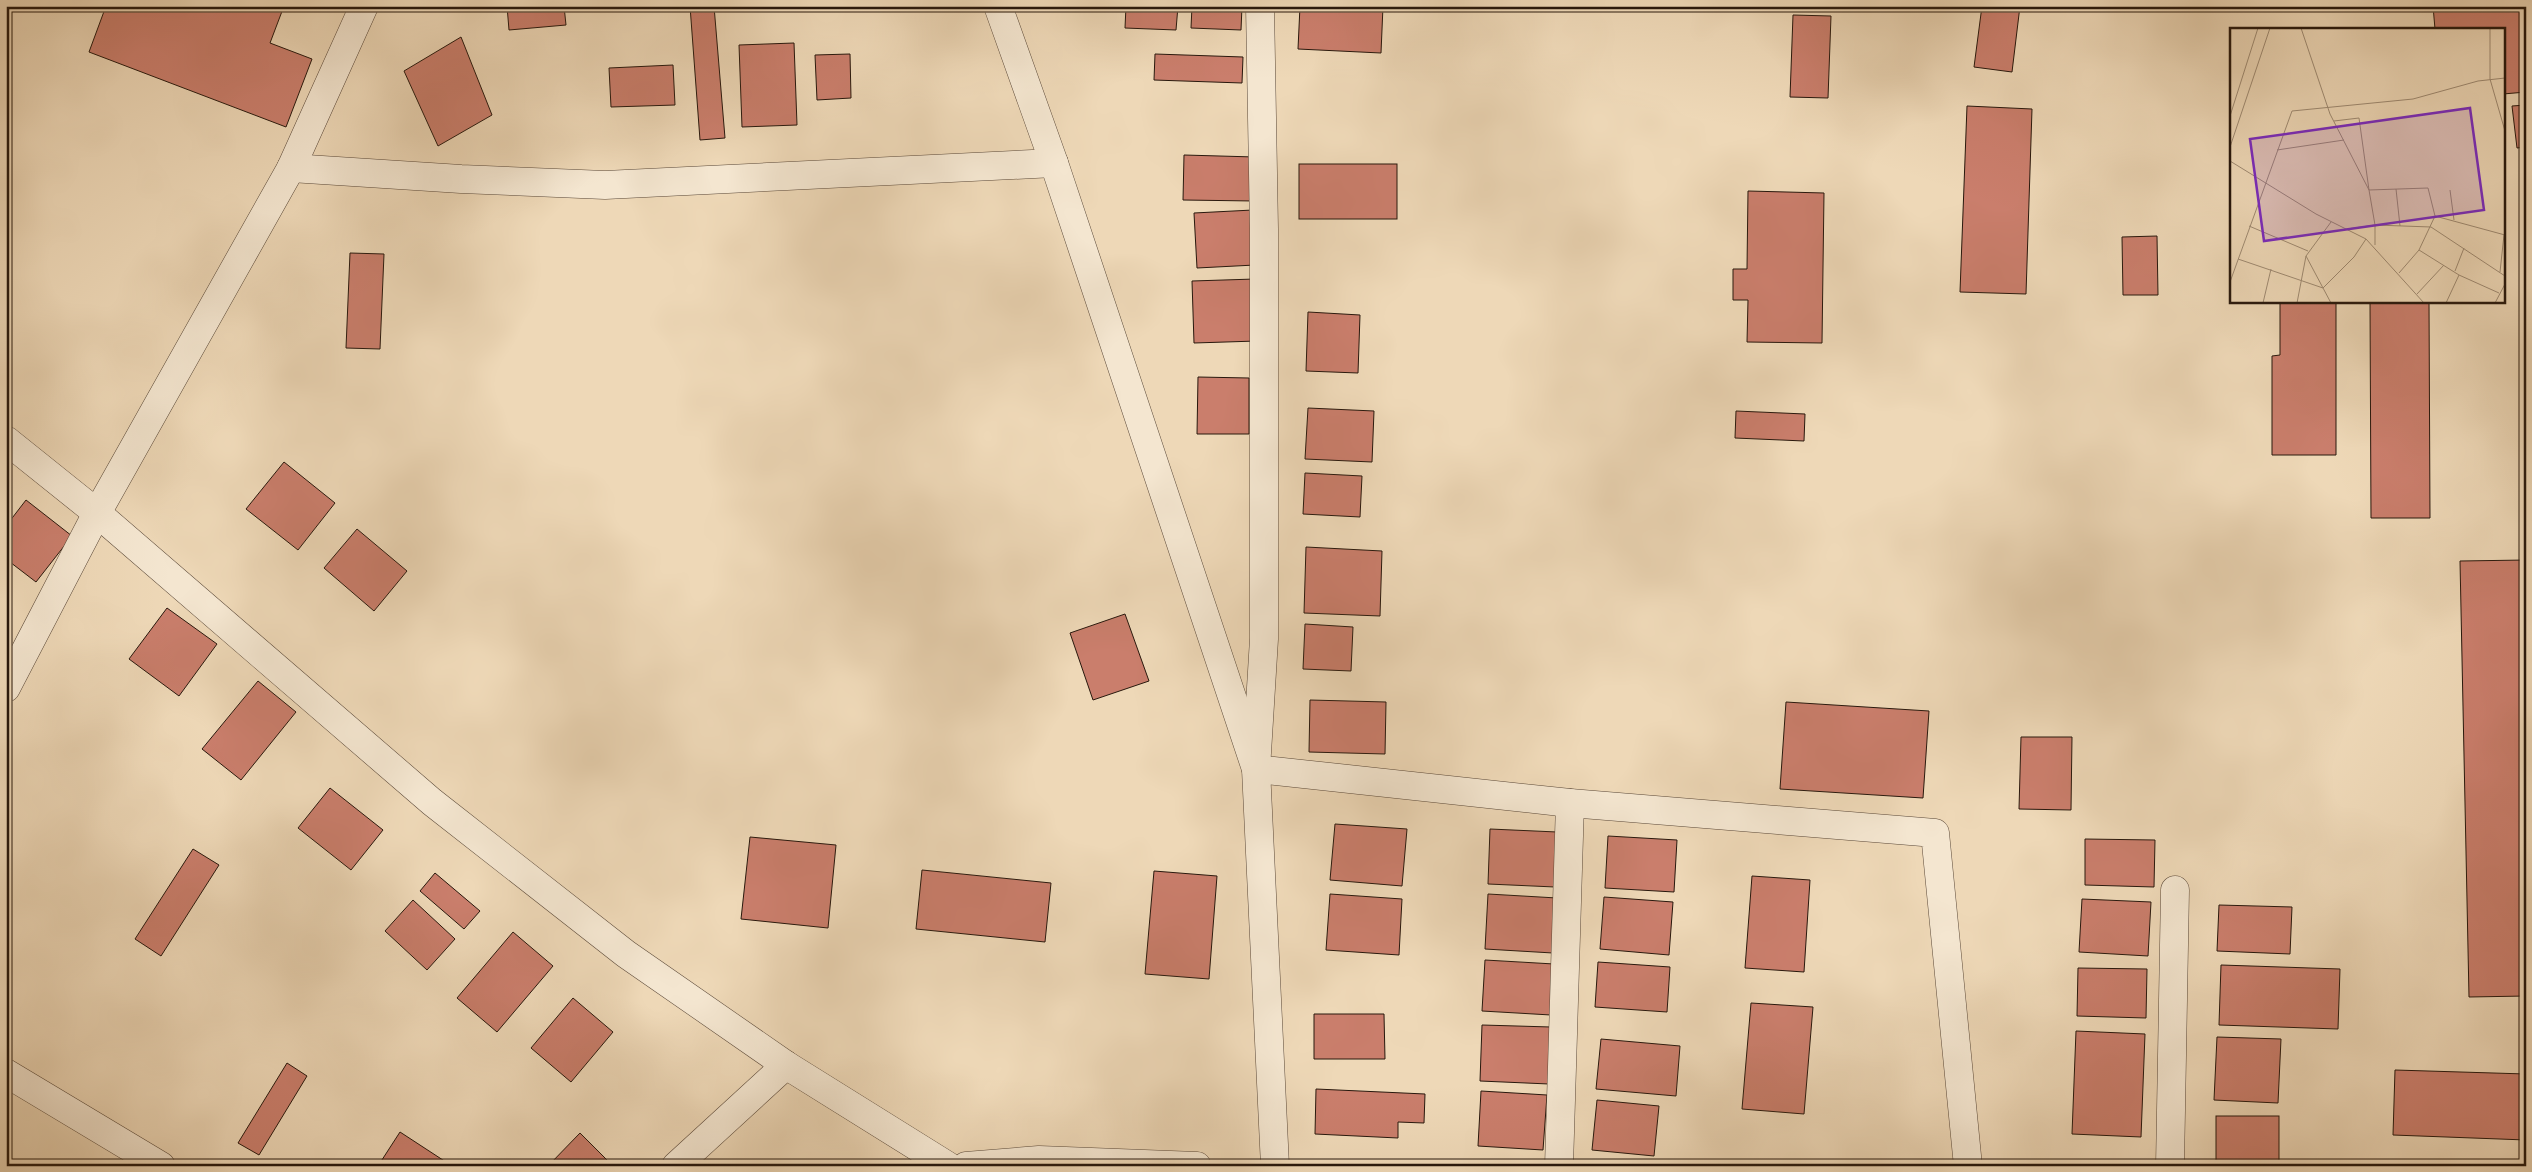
<svg xmlns="http://www.w3.org/2000/svg" width="2532" height="1172" font-family="'Gentium Book Plus',serif">
<style>
.building{fill:#ca7e6c;stroke:#28180d}
.lines{fill:none;stroke-linecap:round;stroke-linejoin:round}
.minor-casing{stroke:#5a4838;stroke-width:29}
.tertiary-casing{stroke:#5a4838;stroke-width:29}
.minor{stroke:#f4e6d0;stroke-width:28}
.tertiary{stroke:#f4e6d0;stroke-width:28}
.inset-road{fill:none;stroke:#9f8b73;stroke-width:1}
.view{fill:#7b2cbf;fill-opacity:0.15;stroke:#7b2cbf;stroke-width:2.5}
.inset-edge{fill:none;stroke:#28180d;stroke-width:2.5}
</style>
<rect width="100%" height="100%" fill="#eed8b7"/>
<filter id="stains"><feTurbulence type="fractalNoise" baseFrequency=".004" numOctaves="4"/><feColorMatrix values="0 0 0 0 .2 0 0 0 0 .09 0 0 0 0 .02 0 0 0 .5 -.17"/></filter>
<radialGradient id="worn" r=".72"><stop offset=".6" stop-color="#630" stop-opacity="0"/><stop offset="1" stop-color="#630" stop-opacity=".3"/></radialGradient>
<g class="building">
<polygon points="106,6 284,6 270,43 312,59 286,127 89,52"/>
<polygon points="507,6 564,6 566,25 509,30"/>
<polygon points="690,6 714,6 725,138 700,140"/>
<polygon points="1126,6 1178,6 1176,30 1125,28"/>
<polygon points="1192,6 1242,6 1241,30 1191,28"/>
<polygon points="1300,6 1383,6 1381,53 1298,49"/>
<polygon points="1982,6 2020,6 2012,72 1974,67"/>
<polygon points="2433,6 2526,6 2526,92 2503,94 2503,29 2435,29"/>
<polygon points="1793,15 1831,16 1828,98 1790,97"/>
<polygon points="461,37 492,115 438,146 404,71"/>
<polygon points="794,43 797,125 742,127 739,45"/>
<polygon points="850,54 851,98 817,100 815,55"/>
<polygon points="1155,54 1243,57 1242,83 1154,80"/>
<polygon points="673,65 675,105 611,107 609,68"/>
<polygon points="2526,105 2526,147 2517,148 2512,106"/>
<polygon points="1967,106 2032,109 2026,294 1960,292"/>
<polygon points="1184,155 1255,157 1254,201 1183,200"/>
<rect x="1299" y="164" width="98" height="55"/>
<polygon points="1748,191 1824,193 1822,343 1747,342 1748,300 1733,300 1733,269 1747,269"/>
<polygon points="1253,210 1255,265 1197,268 1194,213"/>
<polygon points="2157,236 2158,295 2123,295 2122,237"/>
<polygon points="350,253 384,254 380,349 346,348"/>
<polygon points="1255,279 1257,341 1194,343 1192,281"/>
<polygon points="2280,301 2336,301 2336,455 2272,455 2272,356 2280,355"/>
<polygon points="2370,301 2429,301 2430,518 2371,518"/>
<polygon points="1308,312 1360,315 1358,373 1306,371"/>
<polygon points="1198,377 1249,378 1249,434 1197,434"/>
<polygon points="1308,408 1374,411 1372,462 1305,459"/>
<polygon points="1736,411 1805,414 1804,441 1735,438"/>
<polygon points="284,462 335,503 298,550 246,509"/>
<polygon points="1305,473 1362,476 1360,517 1303,514"/>
<polygon points="26,500 72,536 36,582 6,559 6,526"/>
<polygon points="357,529 407,571 374,611 324,568"/>
<polygon points="1306,547 1382,551 1380,616 1304,613"/>
<polygon points="2526,560 2526,996 2469,997 2460,561"/>
<polygon points="167,608 217,644 179,696 129,659"/>
<polygon points="1125,614 1149,681 1093,700 1070,633"/>
<polygon points="1305,624 1353,627 1351,671 1303,669"/>
<polygon points="258,681 296,712 241,780 202,749"/>
<polygon points="1310,700 1386,702 1385,754 1309,752"/>
<polygon points="1786,702 1929,711 1923,798 1780,789"/>
<polygon points="2021,737 2072,737 2071,810 2019,809"/>
<polygon points="330,788 383,830 351,870 298,828"/>
<polygon points="1335,824 1407,829 1402,886 1330,880"/>
<polygon points="1490,829 1557,832 1555,887 1488,884"/>
<polygon points="1608,836 1677,840 1674,892 1605,888"/>
<polygon points="750,837 836,845 828,928 741,919"/>
<polygon points="2085,839 2155,840 2154,887 2085,885"/>
<polygon points="193,849 219,865 161,956 135,939"/>
<polygon points="922,870 1051,883 1045,942 916,929"/>
<polygon points="1154,871 1217,876 1209,979 1145,974"/>
<polygon points="435,873 480,911 464,929 420,891"/>
<polygon points="1752,876 1810,880 1804,972 1745,968"/>
<polygon points="1330,894 1402,899 1399,955 1326,950"/>
<polygon points="1488,894 1557,898 1553,953 1485,949"/>
<polygon points="1604,897 1673,902 1669,955 1600,949"/>
<polygon points="2082,899 2151,902 2148,956 2079,952"/>
<polygon points="413,900 455,939 427,970 385,931"/>
<polygon points="2219,905 2292,907 2290,954 2217,951"/>
<polygon points="513,932 553,966 497,1032 457,998"/>
<polygon points="1485,960 1554,964 1551,1015 1482,1011"/>
<polygon points="1598,962 1670,967 1667,1012 1595,1007"/>
<polygon points="2221,965 2340,969 2338,1029 2219,1025"/>
<polygon points="2078,968 2147,969 2146,1018 2077,1016"/>
<polygon points="573,998 613,1032 571,1082 531,1048"/>
<polygon points="1751,1003 1813,1007 1804,1114 1742,1109"/>
<polygon points="1314,1014 1384,1014 1385,1059 1314,1059"/>
<polygon points="1482,1025 1551,1027 1549,1084 1480,1081"/>
<polygon points="2076,1031 2145,1034 2141,1137 2072,1134"/>
<polygon points="2217,1037 2281,1039 2278,1103 2214,1100"/>
<polygon points="1601,1039 1680,1046 1676,1096 1596,1089"/>
<polygon points="287,1063 307,1076 259,1155 238,1143"/>
<polygon points="2395,1070 2526,1074 2526,1140 2393,1135"/>
<polygon points="1316,1089 1425,1094 1424,1123 1398,1122 1398,1138 1315,1134"/>
<polygon points="1481,1091 1547,1095 1543,1150 1478,1146"/>
<polygon points="1597,1100 1659,1106 1654,1156 1592,1150"/>
<rect x="2216" y="1116" width="63" height="50"/>
<polygon points="400,1132 449,1164 448,1166 378,1166"/>
<polygon points="580,1133 613,1166 548,1166"/>
<rect x="2293" y="1165" width="59" height="1"/>
</g>
<g class="lines">
<defs>
<g id="minor">
<polyline points="1260,6 1264,229 1264,639 1256,769 1570,803 1935,833 1968,1166"/>
<polyline points="291,168 461,179 605,185 1054,163"/>
<polyline points="6,688 97,513"/>
<polyline points="6,1073 161,1166"/>
<polyline points="676,1166 786,1065"/>
<polyline points="966,1166 1039,1160 1197,1166"/>
<polyline points="1559,1166 1570,803"/>
<polyline points="2170,1166 2175,890"/>
</g>
<g id="tertiary">
<polyline points="998,6 1054,163 1256,769 1275,1166"/>
<polyline points="6,440 97,513 432,802 626,954 786,1065 948,1166"/>
<polyline points="97,513 291,168 364,6"/>
</g>
</defs>
<use href="#minor" class="minor-casing"/>
<use href="#tertiary" class="tertiary-casing"/>
<use href="#minor" class="minor"/>
<use href="#tertiary" class="tertiary"/>
</g>
<g transform="translate(2230 28)">
<rect width="275" height="275" fill="#eed8b7"/>
<path class="inset-road" d="M71,0L100,86L139,162L145,197V217M260,0V51L275,103M0,88L28,0M104,93L129,90L139,162L198,160L205,188L189,222L169,245M0,119L40,0M47,122L114,112M0,133L86,186L136,211L194,275M166,161L170,198M220,162L224,192M205,188L275,207M19,198L78,223M117,201L145,197L201,199L275,248M189,222L229,247L269,265M76,228L101,275M8,231L93,260M225,243L234,220M270,244L274,207M0,254L62,83L183,71L248,53L275,50M93,260L124,229L136,211M187,266L214,237M33,275L41,241M67,275L76,228L101,194M216,275L229,247M265,275L275,256"/>
<path class="view" d="M240,80L254,182L34,213L20,111Z"/>
<rect width="275" height="275" class="inset-edge"/>
</g>
<rect width="2532" height="1172" fill="none" stroke="#eed8b7" stroke-width="25"/>
<rect x="8" y="8" width="2517" height="1157" fill="none" stroke="#28180d" stroke-width="2.5"/>
<rect x="12" y="12" width="2507" height="1147" fill="none" stroke="#28180d"/>
<rect width="100%" height="100%" filter="url(#stains)"/>
<rect width="100%" height="100%" fill="url(#worn)"/>
</svg>
